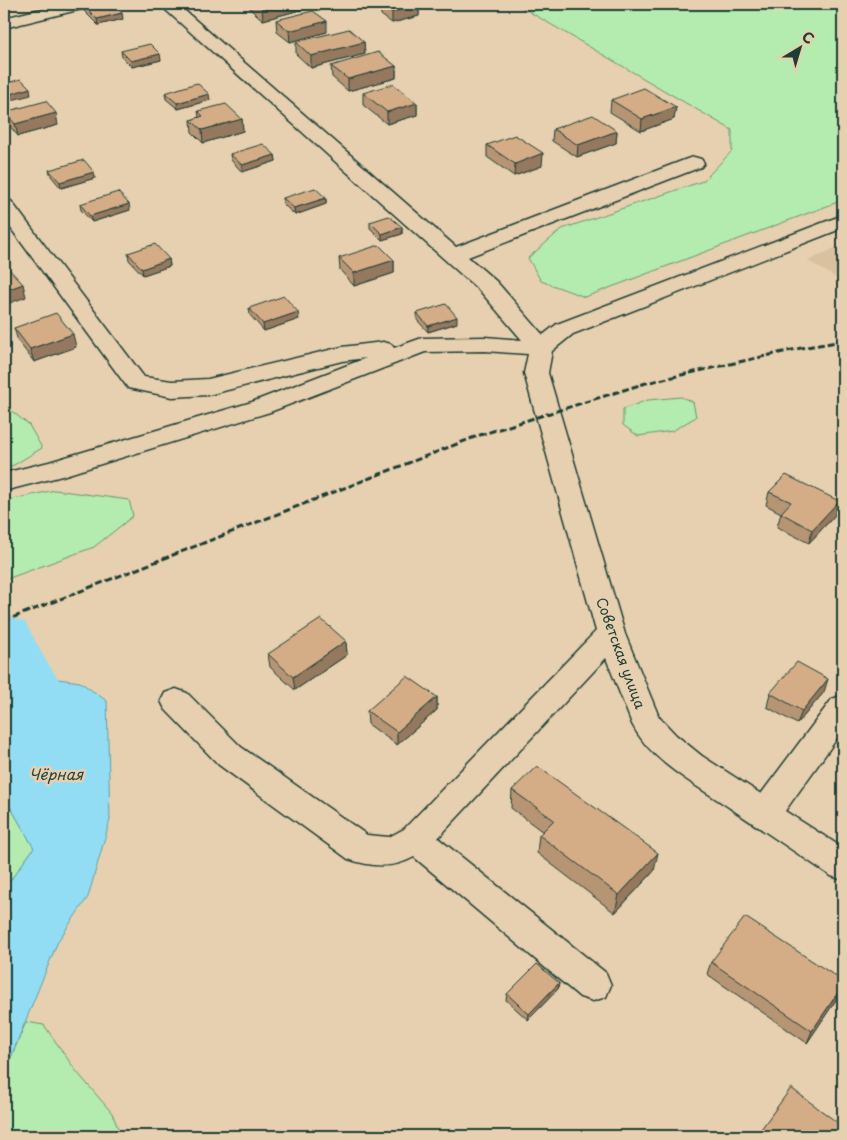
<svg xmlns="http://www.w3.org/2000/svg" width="847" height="1140" font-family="'Playpen Sans',sans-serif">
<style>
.built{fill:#d9c19f}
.green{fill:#b4ebae;stroke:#6a9471}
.water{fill:#92ddf3;stroke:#649da7}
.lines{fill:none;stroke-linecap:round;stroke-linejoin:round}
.river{fill:#92ddf3;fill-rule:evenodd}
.minor-casing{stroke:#1f3d34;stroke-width:3}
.minor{fill:#e6d0af;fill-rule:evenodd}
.rail{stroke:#1f3d34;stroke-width:3;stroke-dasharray:7 3;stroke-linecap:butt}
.wall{fill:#b69574;stroke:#1f3d34}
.shaded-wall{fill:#94795e;stroke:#1f3d34}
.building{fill:#d4ad87;stroke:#1f3d34}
.labels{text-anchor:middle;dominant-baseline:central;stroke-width:5;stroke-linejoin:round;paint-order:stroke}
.street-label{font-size:14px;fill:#1f3d34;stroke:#e6d0af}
.water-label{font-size:15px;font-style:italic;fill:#25453e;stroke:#e6d0af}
</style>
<rect width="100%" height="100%" fill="#e6d0af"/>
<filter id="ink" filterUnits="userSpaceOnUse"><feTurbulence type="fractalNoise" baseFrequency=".02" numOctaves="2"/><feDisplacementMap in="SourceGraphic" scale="10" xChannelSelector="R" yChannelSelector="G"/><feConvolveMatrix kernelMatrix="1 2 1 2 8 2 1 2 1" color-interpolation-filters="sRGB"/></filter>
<g filter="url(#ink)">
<polygon class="built" points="843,244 843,282 808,261"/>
<g class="green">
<polygon points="516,4 843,4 843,200 585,297 541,281 528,258 562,229 703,181 732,151 732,130"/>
<polygon points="681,397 693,402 696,417 672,431 638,436 623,425 623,409 648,400"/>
<polygon points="4,405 29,425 42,448 14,465 4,468"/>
<polygon points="55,490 129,500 133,516 94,547 4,580 4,501"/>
<polygon points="4,796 34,848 4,889"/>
<polygon points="26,1022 44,1025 76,1071 112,1113 121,1136 4,1136 4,1074"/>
</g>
<polygon class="water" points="22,674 80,682 107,701 110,820 88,897 58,941 4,1074 4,889 34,848 4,796 4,706"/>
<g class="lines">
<polygon class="river" points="4,615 25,622 45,659 87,722 96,740 87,758 64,766 41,758 4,697"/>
<defs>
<g id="minor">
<polygon points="61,4 88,4 86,8 4,28 4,18"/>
<path d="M159,4H177L456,247L687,159L694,157L701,159L704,163L701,167L468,257L497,282L543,335L557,324L843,215V228L573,334L552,351L548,373L625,634L659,717L676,735L702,756L761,794L832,699L843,695V730L785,811L843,848V880L831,876C797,853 763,830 730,808C696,785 651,762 632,724L606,658L438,838L606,973L611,985L606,997L593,1001L580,997L414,857C393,869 371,867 348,859L219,765L165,709L161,701L165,693L176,689L187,693L241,747L367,835L389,837L404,829L596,631L524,373L528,354L485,351L425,352L270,412L62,476L4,491V473L49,462L252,402L366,358L342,361L208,395L172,397L128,388L4,219V199L11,201L144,377L172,381L208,379L342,347L383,342L391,344L394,348L422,338L485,337L522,340L481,292Z"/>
</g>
</defs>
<use href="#minor" class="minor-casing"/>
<use href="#minor" class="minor"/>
<polyline class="rail" points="4,621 480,435 646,383 801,348 843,341"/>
</g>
<g class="wall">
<polygon points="250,4 303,4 304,9 263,20 250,9"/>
<polygon points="380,4 419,4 419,16 392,23 381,15"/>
<polygon points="83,5 123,19 98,25 84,11"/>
<polygon points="276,20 327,32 290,42 277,32"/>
<polygon points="296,42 364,42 365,54 311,68 296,54"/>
<polygon points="121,51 161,60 132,67 122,57"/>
<polygon points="331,66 396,66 396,78 348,91 332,77"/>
<polygon points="165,93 210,100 178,109 166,99"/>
<polygon points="363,93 417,103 417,115 387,124 363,105"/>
<polygon points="611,100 676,107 674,119 641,131 610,112"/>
<polygon points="198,111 242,119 243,131 203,143 192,132 191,120 199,117"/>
<polygon points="5,112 58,125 18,136 8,124"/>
<polygon points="553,129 617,131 616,143 577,157 552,141"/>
<polygon points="487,145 542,166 514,176 487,157"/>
<polygon points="230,154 275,155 276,161 242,172 231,160"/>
<polygon points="49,170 94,172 95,178 61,188 51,176"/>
<polygon points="283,198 326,198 326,204 295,215 283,204"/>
<polygon points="80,204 130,210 92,222 81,210"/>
<polygon points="370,222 402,227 402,234 382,240 370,228"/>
<polygon points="128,253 169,259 170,266 143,275 129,260"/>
<polygon points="339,258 394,260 394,273 354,286 340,270"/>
<polygon points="249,308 299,319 264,331 250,315"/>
<polygon points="417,313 457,323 428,332 417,320"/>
<polygon points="14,328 76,347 34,362 18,341"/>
<polygon points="769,492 835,515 809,543 777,527 781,513 766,505"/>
<polygon points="346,641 347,655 295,690 270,667 268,654"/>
<polygon points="824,692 797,724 767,707 770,693"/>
<polygon points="437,697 437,710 397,745 368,724 367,711"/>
<polygon points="512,790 654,871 615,913 537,853 539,835 543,832 511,808"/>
<polygon points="711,962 843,981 843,986 840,994 807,1043 707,974"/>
<polygon points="559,983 558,989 528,1020 506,1000 507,994"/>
</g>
<g class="shaded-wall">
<polygon points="279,4 303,4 304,9 263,20 262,8"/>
<polygon points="419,4 419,16 392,23 392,12"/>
<polygon points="122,13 123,19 98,25 97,19"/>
<polygon points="327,21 327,32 290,42 289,31"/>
<polygon points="364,42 365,54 311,68 311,56"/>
<polygon points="160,54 161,60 132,67 131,61"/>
<polygon points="396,66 396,78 348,91 348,79"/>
<polygon points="30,88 31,95 4,102 4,96"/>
<polygon points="209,94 210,100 178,109 177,103"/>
<polygon points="417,103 417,115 387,124 387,112"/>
<polygon points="676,107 674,119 641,131 642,119"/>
<polygon points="56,113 58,125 18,136 15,124"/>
<polygon points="242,119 243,131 203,143 202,130"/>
<polygon points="617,131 616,143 577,157 578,145"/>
<polygon points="543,153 542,166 514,176 515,164"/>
<polygon points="275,155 276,161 242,172 242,165"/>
<polygon points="94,172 95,178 61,188 60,182"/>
<polygon points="326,198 326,204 295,215 294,208"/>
<polygon points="129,204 130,210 92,222 90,216"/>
<polygon points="402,227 402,234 382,240 382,234"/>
<polygon points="169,259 170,266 143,275 142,269"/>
<polygon points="394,260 394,273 354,286 354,273"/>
<polygon points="23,284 26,297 4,305 4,291"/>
<polygon points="298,312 299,319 264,331 263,324"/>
<polygon points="457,317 457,323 428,332 428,326"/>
<polygon points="73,334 76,347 34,362 30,349"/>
<polygon points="839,501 835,515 809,543 812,530"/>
<polygon points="346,641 347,655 295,690 293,677"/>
<polygon points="828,679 824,692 797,724 802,711"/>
<polygon points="437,697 437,710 397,745 397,732"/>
<polygon points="658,853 654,871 615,913 619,895"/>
<polygon points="559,983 558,989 528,1020 529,1014"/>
<polygon points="843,985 840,994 807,1043 812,1031"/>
</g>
<g class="building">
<polygon points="90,4 112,4 122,13 97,19 83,5"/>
<polygon points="257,4 279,4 262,8"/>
<polygon points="381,4 419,4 392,12"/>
<polygon points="313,11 327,21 289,31 276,20"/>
<polygon points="349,29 364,42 311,56 296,42"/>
<polygon points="150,44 160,54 131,61 121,51"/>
<polygon points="378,52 396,66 348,79 331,66"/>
<polygon points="21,79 30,88 4,96 4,84"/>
<polygon points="197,83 209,94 177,103 165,93"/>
<polygon points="393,84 417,103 387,112 363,93"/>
<polygon points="644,88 676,107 642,119 611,100"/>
<polygon points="46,101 56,113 15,124 5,112"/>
<polygon points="226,104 242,119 202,130 191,120 203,116 198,111"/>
<polygon points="593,115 617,131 578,145 553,129"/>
<polygon points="515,135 543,153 515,164 487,145"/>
<polygon points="263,144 275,155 242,165 230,154"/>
<polygon points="84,160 94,172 60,182 49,170"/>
<polygon points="315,188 326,198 294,208 283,198"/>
<polygon points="118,192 129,204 90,216 80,204"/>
<polygon points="389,216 402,227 382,234 370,222"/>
<polygon points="155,244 169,259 142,269 128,253"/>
<polygon points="379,245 394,260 354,273 339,258"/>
<polygon points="4,265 5,265 23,284 4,291"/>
<polygon points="284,296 298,312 263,324 249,308"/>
<polygon points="446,304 457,317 428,326 417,313"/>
<polygon points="56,313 73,334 30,349 14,328"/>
<polygon points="786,475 839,501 812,530 781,513 791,502 769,492"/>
<polygon points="321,619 346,641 293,677 268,654"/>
<polygon points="797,662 828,679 802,711 770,693"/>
<polygon points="407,676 437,697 397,732 367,711"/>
<polygon points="537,766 658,853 619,895 539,835 554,820 512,790"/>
<polygon points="745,917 843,981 843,985 812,1031 711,962"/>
<polygon points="537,964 559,983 529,1014 507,994"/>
<polygon points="791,1088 838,1123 843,1115 843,1136 756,1136"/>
</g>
</g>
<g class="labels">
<g class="street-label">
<text transform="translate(621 653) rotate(70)">Советская улица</text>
</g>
<g class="water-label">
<text x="56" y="773">Чёрная</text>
</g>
</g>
<rect width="847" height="1140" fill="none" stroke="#e6d0af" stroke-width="20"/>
<rect x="10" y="10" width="827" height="1120" fill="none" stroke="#1f3d34" stroke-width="2" filter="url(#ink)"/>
<g transform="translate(800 48) rotate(38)" stroke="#e6d0af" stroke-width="4" paint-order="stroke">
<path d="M0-4L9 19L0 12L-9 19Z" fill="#1f3d34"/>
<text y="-8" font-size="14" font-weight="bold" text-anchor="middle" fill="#1f3d34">С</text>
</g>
</svg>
